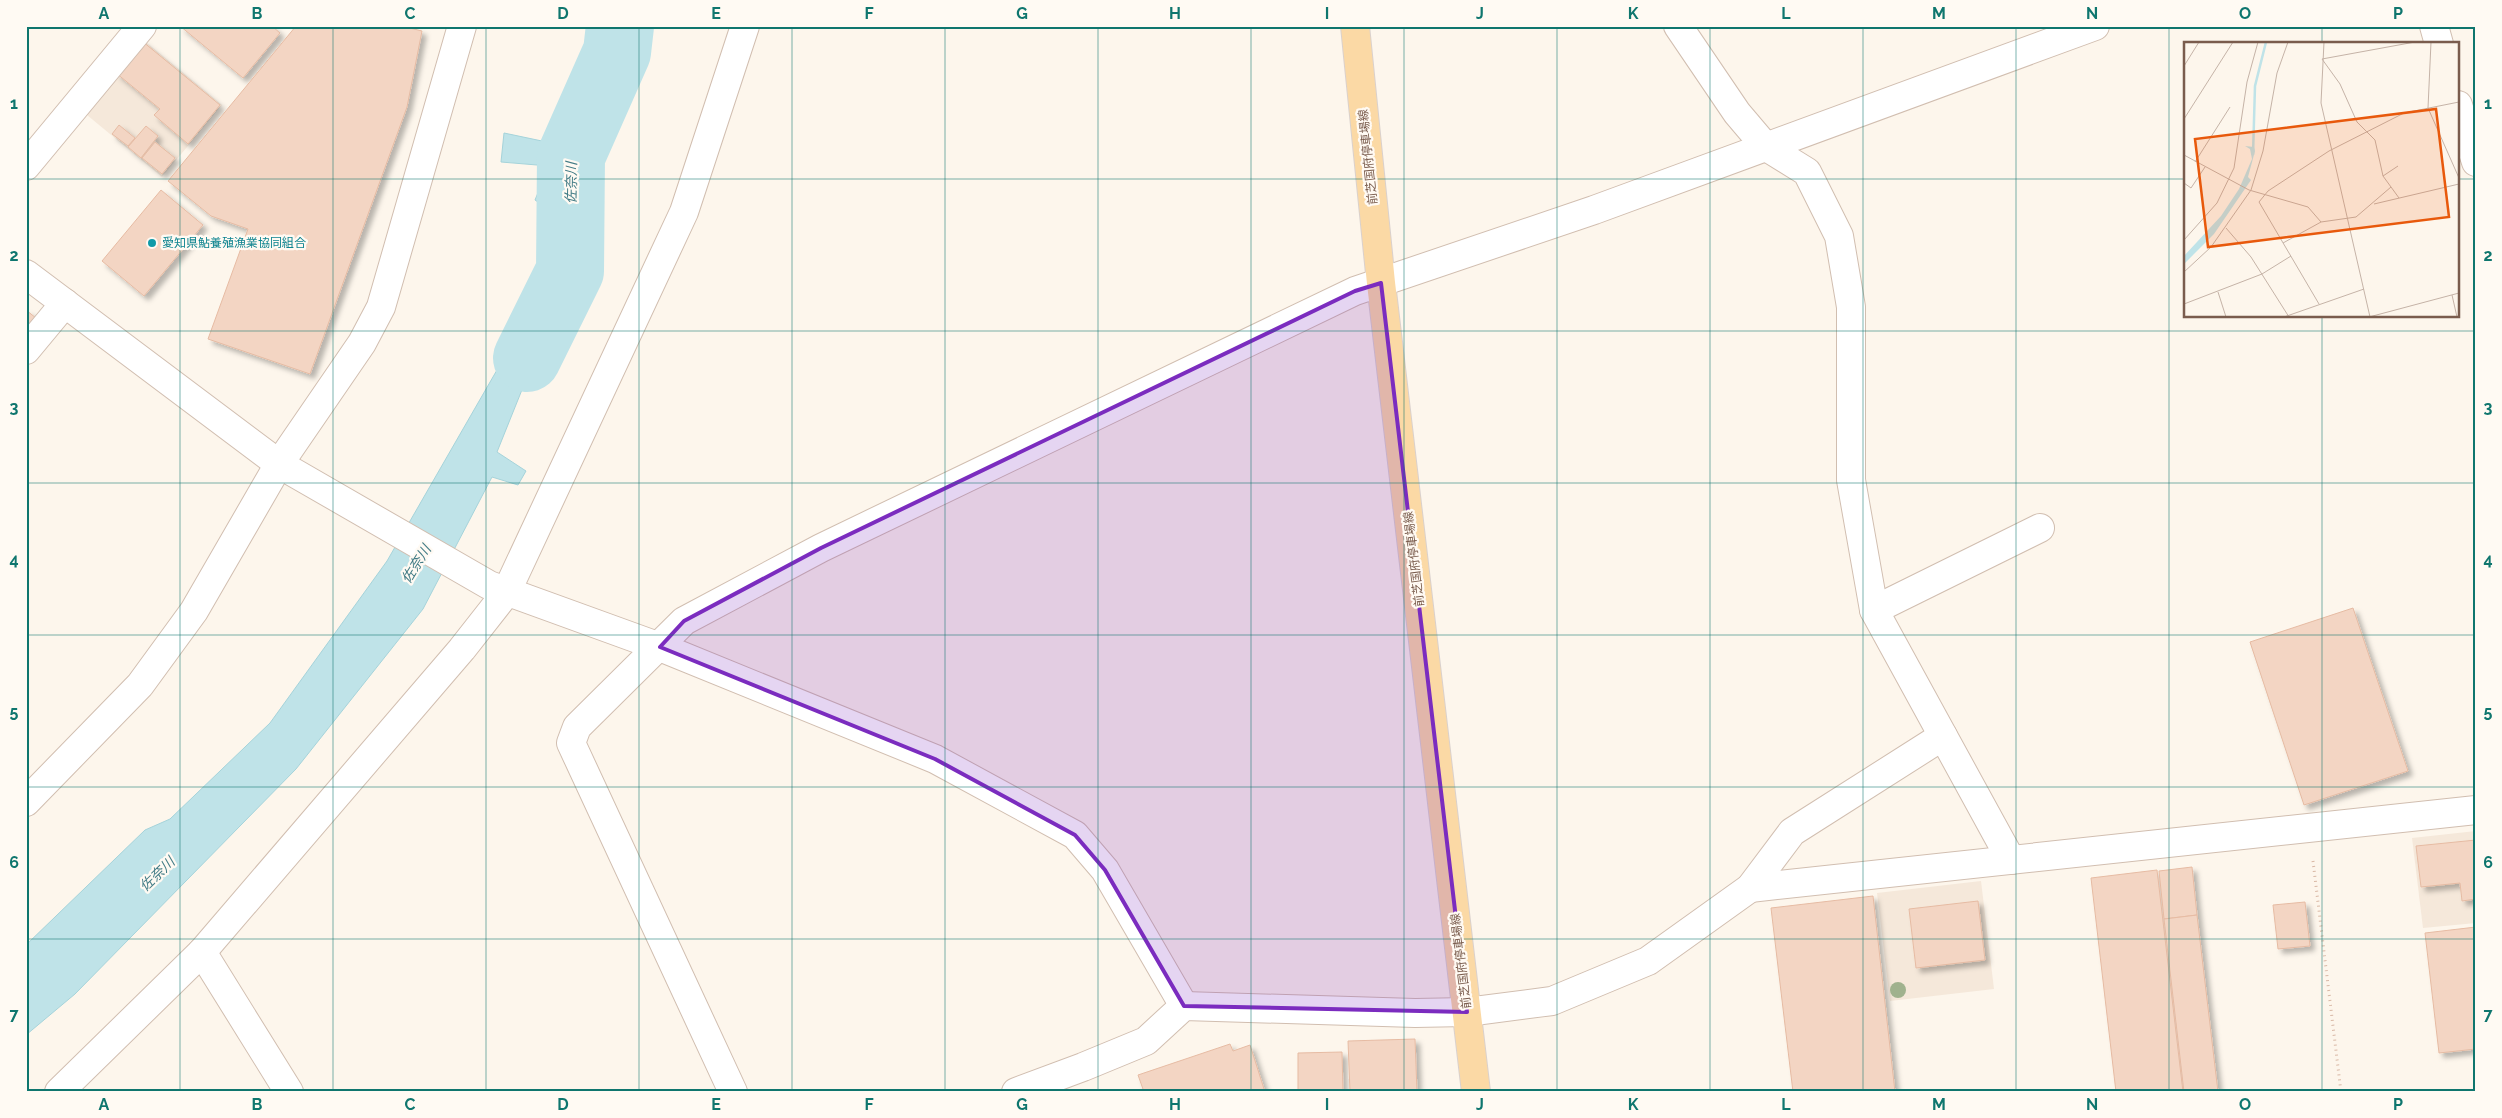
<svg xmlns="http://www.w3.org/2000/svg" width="2502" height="1118" font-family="Raleway,'Noto Sans JP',sans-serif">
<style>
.residential{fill:#f5e8da}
.water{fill:#bfe3e8;stroke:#a5d3da}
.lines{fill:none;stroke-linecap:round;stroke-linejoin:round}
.river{stroke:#bfe3e8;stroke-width:68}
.building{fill:#f3d5c3;stroke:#e6bba3;filter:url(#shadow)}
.minor-casing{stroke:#d1beb0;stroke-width:30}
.major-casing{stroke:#dad1cd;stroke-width:30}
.path{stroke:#d9b8a5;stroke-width:3;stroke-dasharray:1 4;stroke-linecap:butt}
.minor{stroke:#fff;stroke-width:28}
.major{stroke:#fbd9a5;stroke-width:28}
.tree{fill:#a0b28e}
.marked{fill:#7b2cbf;fill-opacity:0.2;stroke:#7b2cbf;stroke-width:4;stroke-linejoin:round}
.grid{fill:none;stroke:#0f766e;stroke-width:1;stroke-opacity:0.55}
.culture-dot{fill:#0f9aa8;stroke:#fffaf3;stroke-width:2}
.labels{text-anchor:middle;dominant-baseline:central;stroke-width:4.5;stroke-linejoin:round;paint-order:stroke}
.street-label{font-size:12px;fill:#7a5c4d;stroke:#fffaf3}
.culture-label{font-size:12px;fill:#0d838f;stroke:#fffaf3;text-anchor:start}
.water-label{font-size:14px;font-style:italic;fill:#437c86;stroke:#fffaf3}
.inset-river{fill:none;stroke:#bfe3e8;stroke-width:2.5}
.inset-road{fill:none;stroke:#c5b3a7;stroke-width:1}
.view{fill:#e8590c;fill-opacity:0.15;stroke:#e8590c;stroke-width:2.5}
.inset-edge{fill:none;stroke:#7a5c4d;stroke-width:2.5}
.neatline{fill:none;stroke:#0f766e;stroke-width:2}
.grid-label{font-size:16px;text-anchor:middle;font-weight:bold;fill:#0f766e}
</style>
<defs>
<filter id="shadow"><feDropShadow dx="4.5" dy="4.5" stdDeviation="2.5" flood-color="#0004"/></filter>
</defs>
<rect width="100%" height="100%" fill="#fdf6ec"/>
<g class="residential">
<polygon points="141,38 222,105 162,177 81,110"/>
<polygon points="2476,831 2476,923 2423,928 2412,838"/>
<polygon points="1981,881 1994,989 1890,1001 1877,893"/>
</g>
<polygon class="water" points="504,133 594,152 585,189 601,193 497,452 526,471 518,485 492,477 423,609 296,769 75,994 26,1035 26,945 145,830 170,819 270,723 387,561 501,363 562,277 569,223 535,200 549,166 501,162"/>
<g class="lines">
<polyline class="river" points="527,358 570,271 571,156 617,52 620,26"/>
</g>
<g class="building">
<polygon points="180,26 272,26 280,33 243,78"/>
<polygon points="296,26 402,26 422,31 407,107 310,374 208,339 248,229 211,216 168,181"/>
<polygon points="142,41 220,105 188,144 154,115 160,109 116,73"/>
<polygon points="119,125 135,138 128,146 112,134"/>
<polygon points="146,126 158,136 141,158 128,147"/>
<polygon points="155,142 175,158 162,174 142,158"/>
<polygon points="161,190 203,225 144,296 102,261"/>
<polygon points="26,310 36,318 26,329"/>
<polygon points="2353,608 2408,771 2304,805 2250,642"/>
<polygon points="2476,840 2476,899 2462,901 2460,883 2421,887 2416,846"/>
<polygon points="2192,867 2197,915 2164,919 2159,871"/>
<polygon points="2157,870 2183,1092 2116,1092 2091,878"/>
<polygon points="1873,896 1895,1092 1793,1092 1771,908"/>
<polygon points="1978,901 1985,960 1916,968 1909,909"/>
<polygon points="2305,902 2310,946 2278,949 2273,905"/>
<polygon points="2197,915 2218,1092 2184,1092 2164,919"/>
<polygon points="2476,927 2476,1049 2439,1053 2425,933"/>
<polygon points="1415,1039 1417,1092 1350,1092 1348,1041"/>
<polygon points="1230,1044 1233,1051 1250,1045 1265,1092 1144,1092 1138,1075"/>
<polygon points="1342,1052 1343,1092 1298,1092 1298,1053"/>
</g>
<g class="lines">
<defs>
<g id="minor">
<polyline points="1678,26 1737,113 1765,146 1807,172 1839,236 1851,307 1851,480 1874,610 2011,860"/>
<polyline points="2434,26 2439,44"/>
<polyline points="2458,105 2476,162"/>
<polyline points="26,166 142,26"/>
<polyline points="26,274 279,464 489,585 660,647 935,759 1075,835 1105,870 1184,1006"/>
<polyline points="26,350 65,303"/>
<polyline points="1874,610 2040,528"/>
<polyline points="26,802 140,685 194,611 279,464 362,343 381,307 462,26"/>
<polyline points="1750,888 2476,810"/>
<polyline points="202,952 289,1092"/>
<polyline points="59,1092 202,952 462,649 506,593 684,212 745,26"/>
<polyline points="733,1092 571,743 577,727 684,621 821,548 1355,291 1594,210 2095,26"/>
<polyline points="1016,1092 1083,1067 1146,1041 1184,1006 1415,1013 1467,1012 1552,1001 1648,961 1750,888 1792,832 1943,736"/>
</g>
<polyline id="major" points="1355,26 1381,283 1476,1092"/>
</defs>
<use href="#minor" class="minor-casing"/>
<use href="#major" class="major-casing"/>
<polyline class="path" points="2313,861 2341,1092"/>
<use href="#minor" class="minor"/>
<use href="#major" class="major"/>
</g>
<circle class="tree" cx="1898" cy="990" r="8"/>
<path class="marked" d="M1381,283L1467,1012L1184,1006L1105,870L1075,835L935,759L660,647L684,621L821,548L1355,291Z"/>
<path class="grid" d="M180,26V1092M333,26V1092M486,26V1092M639,26V1092M792,26V1092M945,26V1092M1098,26V1092M1251,26V1092M1404,26V1092M1557,26V1092M1710,26V1092M1863,26V1092M2016,26V1092M2169,26V1092M2322,26V44M26,179H2186M2458,179H2476M2322,316V1092M26,331H2476M26,483H2476M26,635H2476M26,787H2476M26,939H2476"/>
<circle class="culture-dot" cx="152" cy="243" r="5"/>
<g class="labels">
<g class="street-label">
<text transform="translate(1368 157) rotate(-96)">前芝国府停車場線</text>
<text transform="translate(1414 559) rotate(-97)">前芝国府停車場線</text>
<text transform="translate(1461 961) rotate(-97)">前芝国府停車場線</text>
</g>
<g class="culture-label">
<text x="162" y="243">愛知県鮎養殖漁業協同組合</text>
</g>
<g class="water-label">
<text transform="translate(571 183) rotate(-89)">佐奈川</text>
<text transform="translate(416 564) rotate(-58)">佐奈川</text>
<text transform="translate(157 874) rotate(-44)">佐奈川</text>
</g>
</g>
<g transform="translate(2184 42)">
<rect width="275" height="275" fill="#fdf6ec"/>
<path d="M61,104L70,105L71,109L64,135L67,138L30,192L0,222V214L37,174L55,147L68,117L66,107Z" fill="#bfe3e8"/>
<path class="inset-river" d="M69,113L71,44L82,0"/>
<path class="inset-road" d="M140,0L137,61L186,275M247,0L244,66L275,136M138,17L156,42L173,80L191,98L199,134L215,156M138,17L231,0M0,24L15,0M0,77L49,0M0,113L65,148L124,165L137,180M11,120L46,65M199,134L214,124M0,141L7,146L21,125M190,162L275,142M42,186L67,215L105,275M0,198L33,161L50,126L63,40L74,0M99,201L137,180L172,175L207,145M0,230L27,205L67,148L79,109L93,31L104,0M34,250L42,275M268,253L273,275M0,262L78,232L107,214M135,262L75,160L84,149L145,109L220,71L275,60M100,275L180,247M185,275L275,251"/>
<path class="view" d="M252,67L265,175L24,205L11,97Z"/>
<rect width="275" height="275" class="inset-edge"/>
</g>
<rect width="2502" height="1118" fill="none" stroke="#fffaf3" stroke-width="55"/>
<rect x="28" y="28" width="2446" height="1062" class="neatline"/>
<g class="grid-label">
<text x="104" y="19">A</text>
<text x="257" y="19">B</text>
<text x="410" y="19">C</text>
<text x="563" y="19">D</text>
<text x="716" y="19">E</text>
<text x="869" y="19">F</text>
<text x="1022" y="19">G</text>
<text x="1175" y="19">H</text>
<text x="1327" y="19">I</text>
<text x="1480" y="19">J</text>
<text x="1633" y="19">K</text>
<text x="1786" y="19">L</text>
<text x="1939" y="19">M</text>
<text x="2092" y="19">N</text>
<text x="2245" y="19">O</text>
<text x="2398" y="19">P</text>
<text x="14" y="109">1</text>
<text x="2488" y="109">1</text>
<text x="14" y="261">2</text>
<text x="2488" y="261">2</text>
<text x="14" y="413">3</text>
<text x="2488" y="413">3</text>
<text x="14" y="565">4</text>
<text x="2488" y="565">4</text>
<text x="14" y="717">5</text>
<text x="2488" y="717">5</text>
<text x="14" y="868">6</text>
<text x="2488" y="868">6</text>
<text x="14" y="1020">7</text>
<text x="2488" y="1020">7</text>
<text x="104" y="1110">A</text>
<text x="257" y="1110">B</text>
<text x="410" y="1110">C</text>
<text x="563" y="1110">D</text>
<text x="716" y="1110">E</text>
<text x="869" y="1110">F</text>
<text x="1022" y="1110">G</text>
<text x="1175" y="1110">H</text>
<text x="1327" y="1110">I</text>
<text x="1480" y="1110">J</text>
<text x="1633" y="1110">K</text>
<text x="1786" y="1110">L</text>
<text x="1939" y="1110">M</text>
<text x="2092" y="1110">N</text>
<text x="2245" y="1110">O</text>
<text x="2398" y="1110">P</text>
</g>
</svg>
